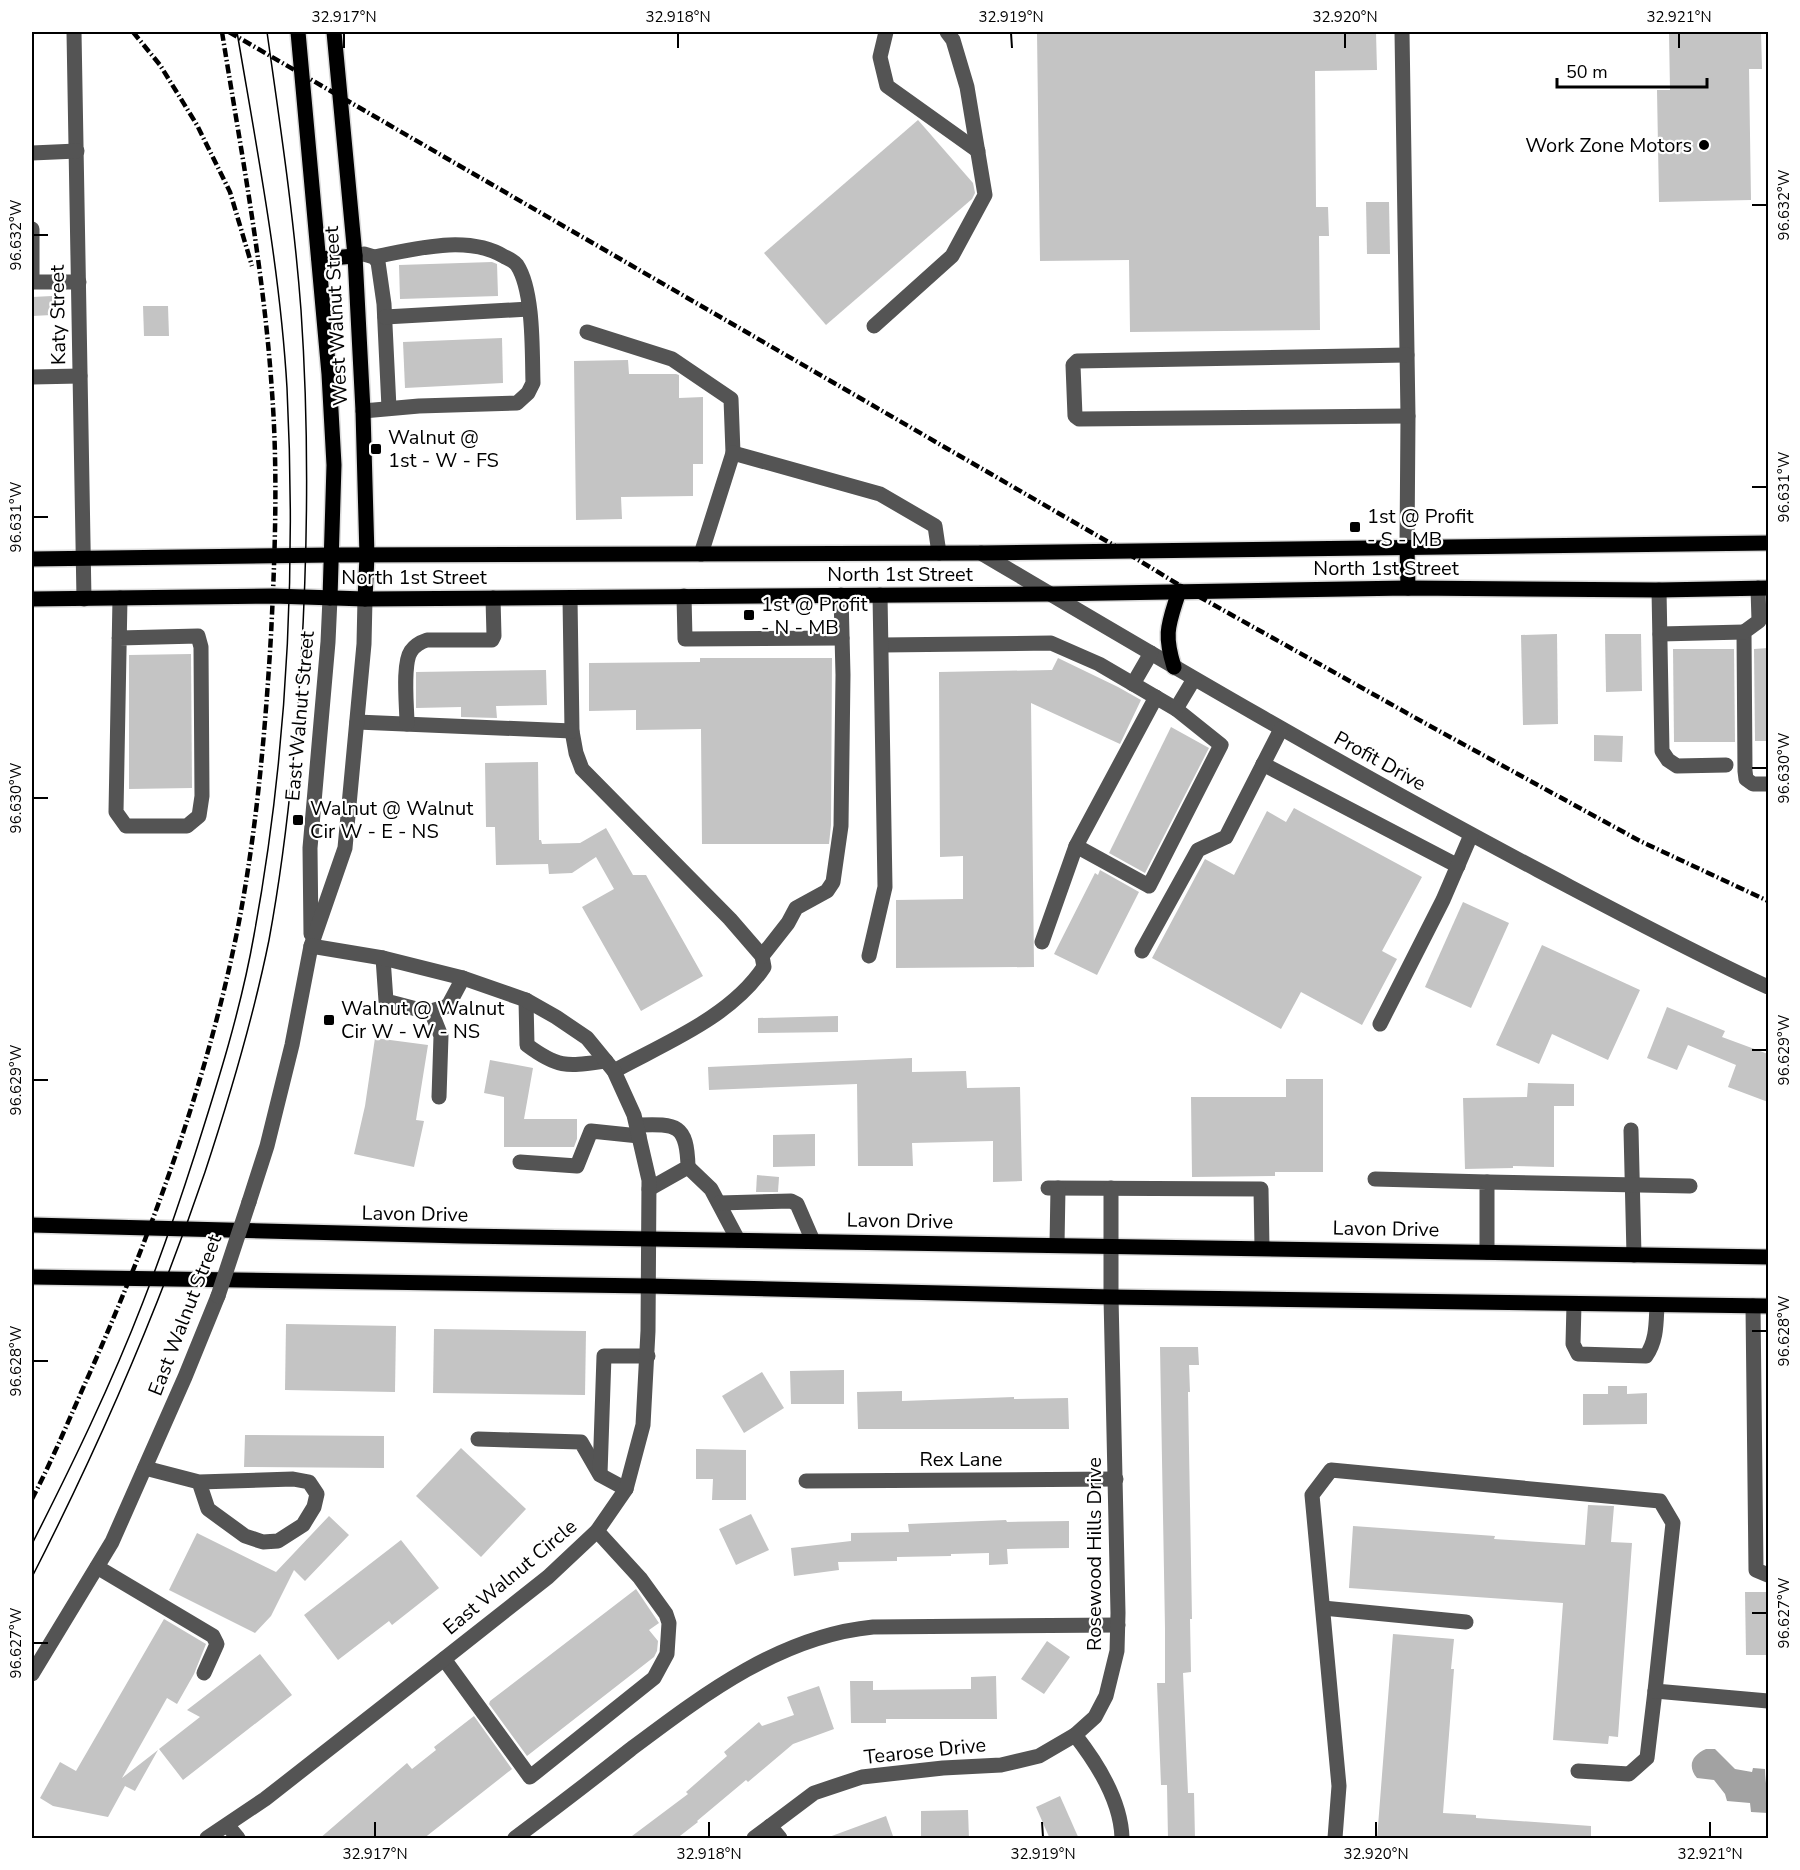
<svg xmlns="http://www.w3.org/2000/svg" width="1800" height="1870" font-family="'Nunito Sans',sans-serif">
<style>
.water{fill:#a2a2a2}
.building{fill:#c4c4c4}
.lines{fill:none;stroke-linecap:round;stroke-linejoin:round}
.major-casing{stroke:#dbdbdb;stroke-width:18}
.minor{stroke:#545454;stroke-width:15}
.major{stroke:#000;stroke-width:15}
.tram{stroke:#000;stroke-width:1.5}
.rail{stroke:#000;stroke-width:4.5;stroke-dasharray:9 3 1.5 3;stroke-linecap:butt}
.minor-bridge{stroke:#545454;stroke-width:15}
.ticks{fill:none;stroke:#000;stroke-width:2}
.poi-dot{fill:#000;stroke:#fff;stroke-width:2}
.labels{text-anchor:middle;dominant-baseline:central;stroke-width:4.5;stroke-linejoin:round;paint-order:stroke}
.poi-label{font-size:20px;fill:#000;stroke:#fff;text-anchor:start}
.street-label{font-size:20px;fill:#000;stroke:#fff}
.neatline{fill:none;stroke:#000;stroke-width:2}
.ticks-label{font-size:15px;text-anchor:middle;fill:#000}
</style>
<rect width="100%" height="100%" fill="#fff"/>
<path class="water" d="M1706,1749H1715L1735,1769L1752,1772L1753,1768L1765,1769C1765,1784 1769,1797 1768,1813L1751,1812L1750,1803L1727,1801L1725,1794L1714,1780L1697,1778C1687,1766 1692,1755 1706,1749Z"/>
<g class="building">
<polygon points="1037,32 1376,32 1377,70 1315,71 1316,207 1328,207 1329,236 1319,236 1320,330 1130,332 1129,260 1040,261"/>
<polygon points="1669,32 1761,32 1762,69 1749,69 1751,200 1659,202 1657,90 1670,90"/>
<polygon points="918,120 973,183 975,193 972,199 826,325 764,253"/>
<polygon points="1366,202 1389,202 1390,254 1367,254"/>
<polygon points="492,262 497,264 498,296 400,299 399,265"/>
<polygon points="52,296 52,315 32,316 32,297"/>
<polygon points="143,306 168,306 169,336 144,336"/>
<polygon points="502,338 503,383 405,388 403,342"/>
<polygon points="628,360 629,374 676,374 679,375 679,398 703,397 703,464 693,464 693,496 621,497 622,519 576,520 574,361"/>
<polygon points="1557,634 1558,724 1523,725 1521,635"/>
<polygon points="1605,634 1641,634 1642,691 1606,692"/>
<polygon points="1768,648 1768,741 1755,741 1754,649"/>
<polygon points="1673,649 1734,649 1735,742 1674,742"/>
<polygon points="191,654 192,788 129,789 129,655"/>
<polygon points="700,658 832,658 831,825 829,844 702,844 701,729 636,730 636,710 589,711 589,663 700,662"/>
<polygon points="1058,658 1118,687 1141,700 1120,744 1031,703 1034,967 896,968 896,900 963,899 963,856 940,857 939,672 1052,670"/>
<polygon points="546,670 547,705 496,706 497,718 461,717 461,707 416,708 416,672"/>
<polygon points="1171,727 1209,748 1145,873 1109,853"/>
<polygon points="1594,735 1623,736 1622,762 1594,761"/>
<polygon points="538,762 539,840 541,840 542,844 580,843 606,828 633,875 646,875 703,976 641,1011 582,907 614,889 596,857 572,873 549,874 548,864 496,865 495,827 486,827 485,763"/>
<polygon points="1294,808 1422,877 1382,951 1397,959 1362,1025 1301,992 1281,1029 1152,958 1205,859 1234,875 1267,811 1286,822"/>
<polygon points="1100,870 1139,892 1097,975 1054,954 1095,873 1098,875"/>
<polygon points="1463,902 1509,923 1471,1008 1425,987"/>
<polygon points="1542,945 1640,990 1608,1060 1552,1034 1539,1064 1496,1045"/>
<polygon points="1667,1007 1725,1031 1722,1037 1768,1054 1768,1102 1728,1087 1736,1065 1688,1045 1677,1070 1647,1058"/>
<polygon points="838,1016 838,1032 758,1033 758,1018"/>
<polygon points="375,1038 428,1045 416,1120 424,1121 414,1167 354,1154 365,1106"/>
<polygon points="912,1058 912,1072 966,1071 967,1088 1020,1087 1022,1181 993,1182 993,1141 912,1143 913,1166 858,1166 857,1084 709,1090 708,1067"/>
<polygon points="490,1060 533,1068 524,1119 577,1119 577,1139 574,1147 504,1147 504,1097 484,1093"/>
<polygon points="1286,1079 1323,1079 1323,1172 1275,1172 1275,1176 1192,1177 1191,1097 1286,1097"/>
<polygon points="1528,1083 1574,1084 1574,1106 1554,1106 1554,1167 1513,1166 1513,1168 1465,1169 1463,1098 1527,1097"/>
<polygon points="815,1134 815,1166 773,1167 773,1135"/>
<polygon points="757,1175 779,1177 778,1192 756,1192"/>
<polygon points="286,1324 396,1326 395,1392 285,1390"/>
<polygon points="434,1329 586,1331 585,1395 433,1393"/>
<polygon points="1160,1347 1198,1347 1199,1365 1189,1365 1190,1392 1188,1392 1192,1619 1190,1619 1191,1672 1183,1673 1188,1793 1194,1793 1195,1839 1168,1839 1167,1785 1161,1785 1157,1683 1165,1683 1165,1628"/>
<polygon points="844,1370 844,1404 791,1404 790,1371"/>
<polygon points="762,1372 784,1408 744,1433 722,1396"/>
<polygon points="1608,1386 1627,1386 1627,1394 1647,1393 1647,1424 1583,1425 1583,1394 1608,1394"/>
<polygon points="902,1391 902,1401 1014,1397 1014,1399 1068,1398 1069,1429 858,1429 857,1392"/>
<polygon points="245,1435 384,1436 384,1468 244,1467"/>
<polygon points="461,1448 526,1509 481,1557 416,1496"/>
<polygon points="696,1449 746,1450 746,1500 712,1500 713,1479 696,1479"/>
<polygon points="1588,1505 1614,1506 1611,1542 1632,1543 1618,1737 1609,1736 1608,1744 1553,1740 1563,1603 1349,1588 1353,1526 1495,1536 1494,1539 1585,1545"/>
<polygon points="751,1514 769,1550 736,1565 719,1529"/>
<polygon points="329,1516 349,1535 305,1581 294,1570 271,1616 255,1633 169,1590 197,1533 276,1572"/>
<polygon points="1006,1520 1007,1522 1069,1521 1069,1548 1007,1549 1008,1564 989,1565 989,1553 951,1554 951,1556 897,1557 897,1561 838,1562 839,1570 794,1576 791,1548 851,1541 851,1533 909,1532 908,1524"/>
<polygon points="401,1540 439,1588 392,1625 389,1621 338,1660 304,1615"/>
<polygon points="636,1589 659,1623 649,1630 658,1641 657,1651 654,1657 527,1756 489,1704 490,1701"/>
<polygon points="1745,1592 1768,1592 1768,1655 1746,1655"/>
<polygon points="164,1619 206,1644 194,1674 177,1704 167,1698 122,1778 158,1750 135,1791 125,1786 108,1817 53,1806 40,1798 60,1762 76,1771"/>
<polygon points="1393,1634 1454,1639 1451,1669 1454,1669 1443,1813 1476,1815 1476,1818 1591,1826 1591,1839 1377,1839"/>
<polygon points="1047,1641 1070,1657 1044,1694 1021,1679"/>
<polygon points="260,1654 292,1695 183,1780 159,1749 200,1717 187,1710"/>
<polygon points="996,1676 997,1719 886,1719 886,1723 851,1723 850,1681 873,1681 873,1690 971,1689 971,1677"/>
<polygon points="819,1686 834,1729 793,1744 748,1782 746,1780 697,1821 698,1822 676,1839 628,1839 688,1794 686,1792 727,1756 724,1752 759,1722 762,1726 794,1715 787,1697"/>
<polygon points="474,1716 512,1769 423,1839 319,1839 407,1763 412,1769 436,1750 434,1747"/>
<polygon points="1060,1796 1079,1839 1050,1839 1036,1807"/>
<polygon points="968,1810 969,1839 921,1839 921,1811"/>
<polygon points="886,1816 894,1839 829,1839 829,1837"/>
</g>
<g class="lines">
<defs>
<g id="major">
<polyline points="298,32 329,374 334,465 330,598"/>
<polyline points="334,32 355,256 363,411 367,556 365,599"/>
<polyline points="319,259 355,256"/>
<polyline points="1407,547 1408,588"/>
<polyline points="32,559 331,555 981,553 1768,543"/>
<polyline points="32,599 273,596 365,599 1051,594 1408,588 1659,590 1768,588"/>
<path d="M1174,667C1163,632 1169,624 1179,591"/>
<polyline points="32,1225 463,1236 1768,1257"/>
<polyline points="32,1277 649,1286 1111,1297 1768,1306"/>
</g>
</defs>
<use href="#major" class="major-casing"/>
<g class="minor">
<polyline points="74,32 84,599"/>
<polyline points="886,32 880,57 887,86 978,151"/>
<polyline points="1402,32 1408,416 1407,547"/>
<polyline points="32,153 77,151"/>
<polyline points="32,229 32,282"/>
<polyline points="355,256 364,254 374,257 378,262 384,304 389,408"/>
<polyline points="32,282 79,282"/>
<polyline points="385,317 529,309"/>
<polyline points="874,326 952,256 985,195 967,87 953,40 947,32"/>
<polyline points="587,332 672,359 731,399 733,453"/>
<polyline points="1407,355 1077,361 1073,365 1075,416 1079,419 1408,416"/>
<polyline points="32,377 80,376"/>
<path d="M363,411L419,406L517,403L528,393L533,383C532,352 534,291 517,265C514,261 509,259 505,257C468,234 415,249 374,257"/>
<path d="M981,553C1165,662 1349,770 1538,870C1614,910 1690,951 1768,987"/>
<polyline points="701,554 733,453 880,494 935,526 939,553"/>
<polyline points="1758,588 1759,621 1744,632 1745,771 1746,779 1753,784 1768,784"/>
<polyline points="1659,590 1662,751 1668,760 1677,766 1726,765"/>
<polyline points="684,596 685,639 842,638"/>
<path d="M570,598L572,731L576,753L582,769L730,919L762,956L764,967C731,1017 665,1043 614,1071"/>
<polyline points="1660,634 1744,632"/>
<polyline points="119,638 198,636 201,647 202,796 199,816 187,826 126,826 116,812 120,598"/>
<polyline points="882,645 1051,643 1099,664 1176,709 1221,745 1149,886 1076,846"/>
<polyline points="1133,684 1151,653"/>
<polyline points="1176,709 1194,679"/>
<polyline points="357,722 572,731"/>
<path d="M407,724C407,707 402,664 411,651C415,645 421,642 427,640H492L494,636L493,598"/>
<polyline points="1263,764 1458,866"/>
<polyline points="311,934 310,848 328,642 330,598"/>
<polyline points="1042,942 1076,846 1156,697"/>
<polyline points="1142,951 1198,850 1226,837 1281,729"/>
<polyline points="762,956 788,923 796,908 827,891 833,882 841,826 843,675 841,595"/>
<polyline points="869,956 885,887 880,595"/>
<polyline points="383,958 386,1001 428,1012 448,1006 463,978"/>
<path d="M526,1000L527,1045C559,1069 568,1066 606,1061"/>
<polyline points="431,1011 441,1036 439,1097"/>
<polyline points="1380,1024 1443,900 1471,835"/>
<path d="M637,1125C676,1124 687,1123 688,1167L649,1189"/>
<polyline points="1631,1130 1634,1255"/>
<polyline points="520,1162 577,1166 591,1131 639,1136"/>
<polyline points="688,1167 711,1189 738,1240"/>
<polyline points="1375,1179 1487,1182 1487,1252"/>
<polyline points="1487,1182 1690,1186"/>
<polyline points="1048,1188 1261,1189 1262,1248"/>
<polyline points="249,1202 267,1146 292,1045 311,946 345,848 364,644 365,599"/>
<polyline points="719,1203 791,1201 797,1204 813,1241"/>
<polyline points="1057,1245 1058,1188"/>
<path d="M1574,1304L1573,1344L1578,1354L1646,1356C1657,1340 1656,1323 1657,1305"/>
<polyline points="1753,1306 1756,1570 1768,1575"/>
<polyline points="478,1439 581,1442 600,1475 626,1489"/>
<polyline points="145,1468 199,1482 293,1479 309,1482 317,1494 314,1507 303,1525 278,1541 263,1542 245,1536 208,1509 199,1482"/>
<polyline points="600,1474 604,1356 648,1356"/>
<polyline points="806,1481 1116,1479"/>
<polyline points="97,1567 213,1636 217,1644 204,1673"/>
<polyline points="1323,1608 1466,1622"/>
<polyline points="444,1659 530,1777 654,1678 667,1654 669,1623 666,1614 640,1578 597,1531"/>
<polyline points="32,1674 112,1542 185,1377 218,1296"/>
<path d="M1075,1735C1097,1763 1121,1802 1122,1838"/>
<polyline points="1578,1771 1629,1774 1647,1758 1655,1691"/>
<polyline points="228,1826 238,1838"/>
<polyline points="770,1826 780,1838"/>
<polyline points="207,1838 265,1799 444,1659 548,1577 597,1531 626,1489 643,1425 648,1331 649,1180 634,1115 614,1071 587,1038 556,1017 526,1000 463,978 383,958 311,946"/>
<path d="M515,1838C554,1809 593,1779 631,1749C703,1695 780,1636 873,1627L1118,1625"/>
<polyline points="754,1838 814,1793 862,1777 943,1768 1001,1765 1039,1756 1075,1735 1095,1717 1106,1696 1117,1651 1118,1613 1111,1297 1111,1188"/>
<polyline points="1335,1838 1339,1786 1312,1495 1331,1470 1660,1501 1673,1523 1655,1691 1768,1701"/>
</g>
<use href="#major" class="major"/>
<g class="tram">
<path d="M32,1544C72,1465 111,1385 143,1302C162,1253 179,1204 195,1154C218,1082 241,1009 254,935C287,756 296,570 287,388C280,268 257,150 237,32"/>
<path d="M32,1577C100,1444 157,1313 205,1172C230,1096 253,1019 269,940C286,848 295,756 301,662C308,545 309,427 301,310C294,217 280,124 267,32"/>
</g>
<g class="rail">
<polyline points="133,32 160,65 197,125 230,192 252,266"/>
<polyline points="229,32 1122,550 1189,591 1430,726 1640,841 1768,901"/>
<path d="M32,1499C54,1457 72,1412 92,1368C153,1229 205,1086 236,937C256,838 265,736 271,635C275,555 278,473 272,392C264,271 241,151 222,32"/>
</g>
<polyline class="minor-bridge" points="218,1296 249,1202"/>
</g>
<path class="ticks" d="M344,33V48M678,33V48M1011,33L1012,48M1345,33V48M1679,33V48M1752,205H1767M33,235H48M1752,487H1767M33,517H48M1752,768H1767M33,798H48M1752,1050H1767M33,1080H48M1752,1331H1767M33,1361H48M1752,1613H1767M33,1643H48M375,1822V1837M709,1822V1837M1042,1822L1043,1837M1376,1822V1837M1710,1822V1837"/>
<g class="poi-dot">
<circle cx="1704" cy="145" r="6"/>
<rect x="370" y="443" width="12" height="12" rx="3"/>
<rect x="1349" y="521" width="12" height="12" rx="3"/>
<rect x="743" y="609" width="12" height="12" rx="3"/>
<rect x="292" y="814" width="12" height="12" rx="3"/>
<rect x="323" y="1014" width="12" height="12" rx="3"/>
</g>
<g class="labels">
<g class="poi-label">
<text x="1692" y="145" text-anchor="end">Work Zone Motors</text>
<text x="388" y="437">Walnut @<tspan x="388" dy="23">1st - W - FS</tspan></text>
<text x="1367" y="516">1st @ Profit<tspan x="1367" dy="23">- S - MB</tspan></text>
<text x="761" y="604">1st @ Profit<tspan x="761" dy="23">- N - MB</tspan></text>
<text x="310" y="808">Walnut @ Walnut<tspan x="310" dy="23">Cir W - E - NS</tspan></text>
<text x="341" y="1008">Walnut @ Walnut<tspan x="341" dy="23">Cir W - W - NS</tspan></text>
</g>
<g class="street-label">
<text transform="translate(58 315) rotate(-91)">Katy Street</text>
<text transform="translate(336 316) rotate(-93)">West Walnut Street</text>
<text x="1386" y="568">North 1st Street</text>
<text x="900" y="574">North 1st Street</text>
<text x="414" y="577">North 1st Street</text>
<text transform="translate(300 716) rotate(-85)">East Walnut Street</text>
<text transform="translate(1380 761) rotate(29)">Profit Drive</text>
<text transform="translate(415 1214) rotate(1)">Lavon Drive</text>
<text transform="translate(900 1221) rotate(1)">Lavon Drive</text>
<text transform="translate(1386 1229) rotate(1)">Lavon Drive</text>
<text transform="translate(185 1315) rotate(-69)">East Walnut Street</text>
<text x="961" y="1459">Rex Lane</text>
<text transform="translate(1094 1554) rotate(-90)">Rosewood Hills Drive</text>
<text transform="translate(510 1577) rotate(-40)">East Walnut Circle</text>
<text transform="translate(925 1751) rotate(-6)">Tearose Drive</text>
</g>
</g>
<rect width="1800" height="1870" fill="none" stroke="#ffffff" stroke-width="66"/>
<path d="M1557 78v9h150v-9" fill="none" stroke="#000000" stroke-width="3"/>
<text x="1566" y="78" font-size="18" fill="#000000" stroke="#ffffff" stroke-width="4.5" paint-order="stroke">50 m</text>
<rect x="33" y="33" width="1734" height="1804" class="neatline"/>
<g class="ticks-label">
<text x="344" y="22">32.917°N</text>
<text x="678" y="22">32.918°N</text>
<text x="1011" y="22">32.919°N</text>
<text x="1345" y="22">32.920°N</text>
<text x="1679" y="22">32.921°N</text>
<text transform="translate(1784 205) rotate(-90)" y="5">96.632°W</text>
<text transform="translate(16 235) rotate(-90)" y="5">96.632°W</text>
<text transform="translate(1784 487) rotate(-90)" y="5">96.631°W</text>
<text transform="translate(16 517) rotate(-90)" y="5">96.631°W</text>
<text transform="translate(1784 768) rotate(-90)" y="5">96.630°W</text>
<text transform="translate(16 798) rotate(-90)" y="5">96.630°W</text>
<text transform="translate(1784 1050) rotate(-90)" y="5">96.629°W</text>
<text transform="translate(16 1080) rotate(-90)" y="5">96.629°W</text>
<text transform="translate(1784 1331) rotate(-90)" y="5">96.628°W</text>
<text transform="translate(16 1361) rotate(-90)" y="5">96.628°W</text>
<text transform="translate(1784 1613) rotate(-90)" y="5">96.627°W</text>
<text transform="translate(16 1643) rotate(-90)" y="5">96.627°W</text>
<text x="375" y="1859">32.917°N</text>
<text x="709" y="1859">32.918°N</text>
<text x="1043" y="1859">32.919°N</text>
<text x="1376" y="1859">32.920°N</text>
<text x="1710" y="1859">32.921°N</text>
</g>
</svg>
